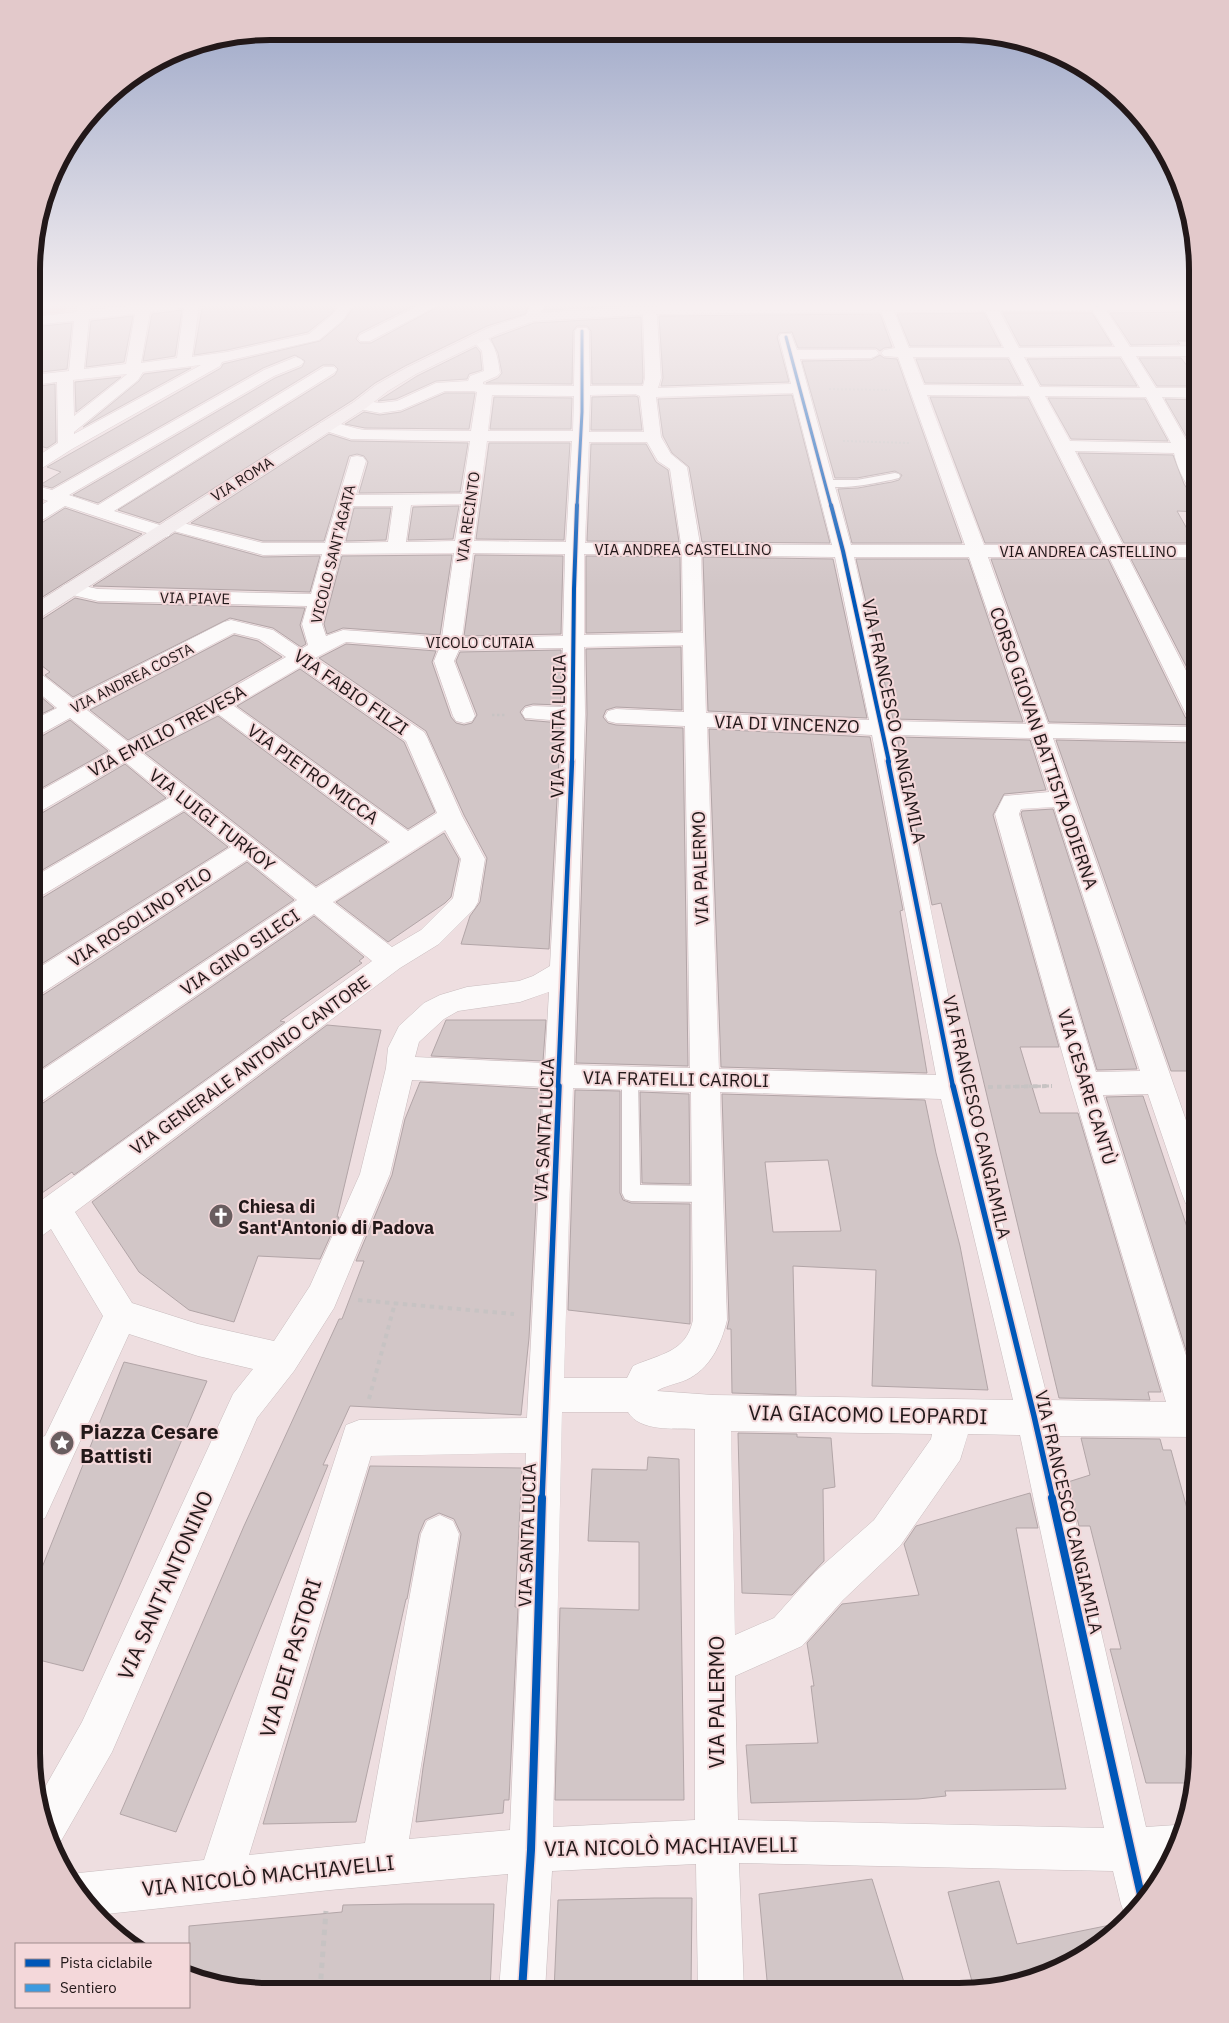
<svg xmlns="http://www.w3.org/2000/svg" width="1229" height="2023" font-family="'IBM Plex Sans',sans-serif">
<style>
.green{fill:#e5c0c3}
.building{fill:#d2c6c7;stroke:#b2a5a7;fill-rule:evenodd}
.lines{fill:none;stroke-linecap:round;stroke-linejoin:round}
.service-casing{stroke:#c9bcbe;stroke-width:2}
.minor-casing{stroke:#c9bcbe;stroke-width:1}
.secondary-casing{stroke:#c9bcbe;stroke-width:1}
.path-far4{stroke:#c7c3c3;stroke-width:2;stroke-dasharray:2 2;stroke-linecap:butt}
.path-far3{stroke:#c7c3c3;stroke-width:2.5;stroke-dasharray:2.5 2.5;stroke-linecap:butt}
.path-far2{stroke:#c7c3c3;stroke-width:3;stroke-dasharray:4 4;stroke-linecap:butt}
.path-far1{stroke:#c7c3c3;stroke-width:4;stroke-dasharray:4.5 4.5;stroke-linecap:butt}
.path{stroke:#c7c3c3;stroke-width:5;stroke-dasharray:5.5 5.5;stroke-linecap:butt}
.service{fill:#fcfafa;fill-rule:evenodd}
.minor{fill:#fcfafa;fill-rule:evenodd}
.secondary{fill:#f3edee;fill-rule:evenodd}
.quiet{stroke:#3c9adf;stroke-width:2;stroke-dasharray:4.5 2;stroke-linecap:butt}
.cycleway-far4-casing{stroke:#f4d8da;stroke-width:5}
.cycleway-far3-casing{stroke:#f4d8da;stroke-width:6}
.cycleway-far2-casing{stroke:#f4d8da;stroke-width:8}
.cycleway-far1-casing{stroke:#f4d8da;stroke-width:9}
.cycleway-casing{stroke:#f4d8da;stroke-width:11}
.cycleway-far4{stroke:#0057b8;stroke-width:3}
.cycleway-far3{stroke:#0057b8;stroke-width:4}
.cycleway-far2{stroke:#0057b8;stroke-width:4.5}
.cycleway-far1{stroke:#0057b8;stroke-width:5.5}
.cycleway{stroke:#0057b8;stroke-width:8}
.labels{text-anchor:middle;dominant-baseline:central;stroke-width:4;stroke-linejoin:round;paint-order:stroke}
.far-street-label{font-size:15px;fill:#221819;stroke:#f4d8da}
.street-label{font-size:18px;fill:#221819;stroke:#f4d8da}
.poi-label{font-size:18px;font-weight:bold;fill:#221819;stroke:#f4d8da;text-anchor:start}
.near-street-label{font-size:21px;fill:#221819;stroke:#f4d8da}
.near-poi-label{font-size:21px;font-weight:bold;fill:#221819;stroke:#f4d8da;text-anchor:start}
.rim{fill:none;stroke:#221819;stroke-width:6}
</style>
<rect width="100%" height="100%" fill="#eedee0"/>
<polygon class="green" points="33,303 68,303 65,312 33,316"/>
<g class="building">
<polygon points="203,303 337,303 332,313 308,332 227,350 194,355"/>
<polygon points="356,303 419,303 359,333 356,339 360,343 371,343 445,303 530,303 525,314 487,326 405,366 375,383 353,400 159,523 118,510 335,375 338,369 334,365 323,365 98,503 73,495 275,378 302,367 305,361 295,355 263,368 52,488 40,485 61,472 47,467 221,368 223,364 320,341 344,321"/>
<polygon points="548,303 728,303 658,304 544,310"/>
<polygon points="182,310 175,356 143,361 152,314"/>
<polygon points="1198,312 1198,341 1177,341 1180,344 1131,345 1110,313"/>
<polygon points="984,313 1001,346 910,346 897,314"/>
<polygon points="1003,313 1092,313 1112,345 1020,346"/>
<polygon points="880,314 892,347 884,348 880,351 876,348 798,348 792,332 779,333 777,337 789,382 661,386 663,378 659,316"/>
<polygon points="133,316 124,362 86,367 91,321"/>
<polygon points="641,317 643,378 642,384 592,384 591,331 587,326 577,326 573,331 572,384 486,383 498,378 502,373 498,353 491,339 499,336 534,323"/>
<polygon points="72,323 67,369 33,373 33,327"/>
<polygon points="476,347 480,352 482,370 469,374 467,379 436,381 396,399 378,401 417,376"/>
<polygon points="880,355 884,358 897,359 962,543 852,543 838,489 858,488 892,482 899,480 902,475 895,471 857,478 835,478 802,361 871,360"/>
<polygon points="1120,358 1137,386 1041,385 1027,359"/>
<polygon points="1139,358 1181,358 1198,380 1198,386 1157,386"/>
<polygon points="916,359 1008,359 1021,384 925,383"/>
<polygon points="191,368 83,427 139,381 144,374"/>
<polygon points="121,377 76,412 75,382"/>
<polygon points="55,384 56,442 47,448 33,444 33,387"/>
<polygon points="445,393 475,393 469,429 365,428 345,424 364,412 380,415 401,412"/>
<polygon points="792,395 830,543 702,542 689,467 672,453 663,436 658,399"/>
<polygon points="635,396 638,397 642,430 591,430 592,397"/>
<polygon points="494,397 572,398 571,429 490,429"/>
<polygon points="930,397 1028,398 1101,543 985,543"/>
<polygon points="1048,398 1145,399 1168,441 1071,439"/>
<polygon points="1165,399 1198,400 1198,441 1189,441"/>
<polygon points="329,434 351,441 468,443 460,492 359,493 368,462 364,456 357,454 349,456 324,541 263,541 191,523"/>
<polygon points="489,443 570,443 564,540 476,539"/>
<polygon points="591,444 646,444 656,462 668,470 679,542 587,541"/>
<polygon points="1078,453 1173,455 1184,484 1190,493 1198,495 1198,512 1177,511 1195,543 1124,543"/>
<polygon points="459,506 453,539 408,540 413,507"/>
<polygon points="65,508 142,534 33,603 33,525 40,524"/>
<polygon points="354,508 391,508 386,540 346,541"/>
<polygon points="175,533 263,557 320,556 310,592 93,586"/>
<polygon points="452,555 440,635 343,628 327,634 324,624 342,556"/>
<polygon points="475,555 563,556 561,634 464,636"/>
<polygon points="586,556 680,557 681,631 586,633"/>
<polygon points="703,557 833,559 867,718 708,711"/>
<polygon points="856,559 968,559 1023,722 893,719"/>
<polygon points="991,559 1108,559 1185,717 1190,723 1198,725 1049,722"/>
<polygon points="1131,559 1198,559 1198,689"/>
<polygon points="75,598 98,603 305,608 300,625 306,644 301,647 273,628 230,618 73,697 45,675 50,672 33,659 33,622 41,620"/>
<polygon points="234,635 258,641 282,657 210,698 128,740 90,710"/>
<polygon points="346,644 436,651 432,662 451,717 456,723 464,725 472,723 477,715 456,661 460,652 561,650 561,705 533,704 525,706 520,712 525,720 561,723 549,949 461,944 470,916 480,902 487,858 464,815 426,731 319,658"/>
<polygon points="681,647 682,710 616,707 606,710 603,717 608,723 616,725 683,728 688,1066 576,1063 587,714 586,649"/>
<polygon points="300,669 404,742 435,812 408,829 237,706"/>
<polygon points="33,690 54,708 33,718"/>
<polygon points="218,716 387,842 316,886 145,753"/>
<polygon points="70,720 108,751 33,793 33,738 42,736"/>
<polygon points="709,729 870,737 903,910 900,911 927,1073 721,1067"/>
<polygon points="897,737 1030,740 1046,790 1004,794 993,815 1059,1047 1020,1047 1040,1113 1078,1113 1161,1392 1148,1392 1150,1400 1059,1398 941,903 932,905"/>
<polygon points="1056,740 1198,743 1197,1010 1188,1010 1197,1034 1197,1071 1171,1071"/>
<polygon points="125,764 166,798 32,876 32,815 42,813"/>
<polygon points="1053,809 1137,1069 1097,1070 1021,814 1022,811"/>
<polygon points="184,812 228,847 32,970 32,901 42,898"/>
<polygon points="444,833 459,859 451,897 445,903 388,942 336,902"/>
<polygon points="247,862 294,900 32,1075 32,998 43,995"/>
<polygon points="314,916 364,957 359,961 362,963 280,1021 285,1022 74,1175 72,1172 32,1200 32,1106 43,1103"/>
<polygon points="446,1020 546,1020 543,1061 431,1056"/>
<polygon points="327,1025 381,1030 337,1217 339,1217 320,1259 258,1256 234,1322 189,1310 139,1272 92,1202"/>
<polygon points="420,1082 542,1089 529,1338 521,1415 350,1406 323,1465 328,1465 176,1832 120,1814 244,1526 339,1319 342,1319 364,1261 356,1261 392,1175 405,1119"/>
<polygon points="575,1090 620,1091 620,1193 623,1200 631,1203 690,1204 690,1324 568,1310"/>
<polygon points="640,1092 689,1094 690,1184 642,1183"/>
<path d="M722,1094L925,1100L936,1153L960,1246L988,1390L872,1386L876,1270L793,1266L796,1395L732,1393L731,1329H727L729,1320ZM828,1160L841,1231L773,1232L765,1162Z"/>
<polygon points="1143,1096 1197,1257 1197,1385 1106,1097"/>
<polygon points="124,1362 207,1381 83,1671 31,1658 31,1579 37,1580"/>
<polygon points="738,1433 797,1434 797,1437 831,1438 835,1487 823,1489 824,1561 792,1595 742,1593"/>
<polygon points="1081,1438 1160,1439 1163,1450 1171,1450 1197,1545 1197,1769 1194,1783 1146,1783 1110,1649 1121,1649 1090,1526 1079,1526 1068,1482 1090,1475"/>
<polygon points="648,1457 679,1459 684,1800 555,1800 560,1608 639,1610 639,1542 588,1541 592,1469 647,1470"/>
<polygon points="370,1466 522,1468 515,1607 518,1607 509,1800 504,1800 503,1813 416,1822 423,1768 461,1534 454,1519 439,1513 425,1520 419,1534 407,1599 406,1599 356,1822 263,1824"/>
<polygon points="1030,1493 1038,1528 1016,1528 1066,1789 945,1791 946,1796 918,1799 751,1803 746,1745 818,1743 811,1686 814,1686 807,1643 842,1604 919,1595 904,1544 916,1526"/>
<polygon points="872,1879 907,1992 768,1991 759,1894"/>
<polygon points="999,1881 1017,1944 1125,1922 1104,1943 1050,1974 974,1989 948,1892"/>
<polygon points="654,1898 692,1898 691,1991 554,1991 558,1900"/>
<polygon points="404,1904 494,1904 490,1990 239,1990 189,1976 189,1926 342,1912 343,1905"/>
</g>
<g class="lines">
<defs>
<g id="service">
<path d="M895,473L899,474L900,476L899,478C883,482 832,493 821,483L826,480H857Z"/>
<polygon points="630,1071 636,1073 638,1078 640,1185 708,1186 714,1188 717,1194 714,1200 708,1202 631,1201 625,1199 622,1193 622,1078 624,1073"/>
</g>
<g id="minor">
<path d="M78,303H92L90,310L137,305V303H201L199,306L192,357L227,352L309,334L333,314L340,303H354L343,320L319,340L222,362L220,366L72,449L39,470L33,471V459L58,443L57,382L33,385V375L69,371L74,321L33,325V317L76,312ZM184,308L177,358L141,363L150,312ZM135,314L126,364L84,369L89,319ZM201,365L74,434V432L138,380L143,372ZM127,374L126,375L74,416L73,380Z"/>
<polygon points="424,303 443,303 370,341 360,341 358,338 360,335"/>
<polygon points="532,303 546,303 537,320 527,320 525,317"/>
<path d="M981,303H995L1019,348L1115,347L1091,308L1093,305H1103L1130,347L1198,346V356H1136L1156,388H1198V398L1162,397L1188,443H1198V453H1191L1194,465L1198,472V493L1192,492C1183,480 1177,467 1174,453L1075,451L1123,545H1198V557H1128L1198,694V723L1190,721L1187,716L1109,557H988L1048,724L1198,727V741L1053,738L1197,1152V1208L1186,1204L1182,1194L1148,1094L1103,1095L1197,1390V1437L1056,1436L1146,1827L1176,1825L1185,1829L1164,1869L1157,1870L1159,1879L1149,1898L1127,1920L1121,1904L1113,1871L739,1863L744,1991H698L696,1864L552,1871L545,1991L499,1990L508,1874L330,1890L97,1915L80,1898L68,1877L79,1873L204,1860L346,1425L359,1420L527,1418L544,1087L412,1080L390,1174L334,1308L294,1371L257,1418L112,1752L61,1841L50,1846L40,1796L82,1722L233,1394L253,1369L198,1356L129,1334L45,1518L32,1523V1440L45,1436L103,1316L51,1229L43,1235L32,1239V1207L372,961L314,914L42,1101L32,1104V1077L297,900L247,860L42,993L32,996V972L231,847L184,810L41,896L32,899V878L169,798L125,762L41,811L32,813L33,795L111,751L70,718L41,734L33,736V720L57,708L33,688V672L40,673L73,699L224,622L231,620L273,630L301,649L308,645L302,624L307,606L98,601L64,593L61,589L64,585L71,583L98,589L311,594L322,554L263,555L170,530L171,532L169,536L162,538L65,506L39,522L33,523V510L48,501L33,496V485L52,490L264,370L296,357L301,359L304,362L301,365L274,376L69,495L98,505L324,367H334L337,370L334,373L114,511L163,526L165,521L171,520L263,543H325L351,457L357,456L363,457L366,461L356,495L462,494L470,441L351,439L320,429L318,426L320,423C334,419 351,429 365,430L471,431L477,392L473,391H445L401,410L380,413L354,408L352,405L354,402L360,400L380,403L397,401L436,383L468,381L470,376L484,371L482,351L471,338L473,335C494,330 498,358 500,373L497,376L483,382V384L487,385L574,386L575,331L577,328H587L589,331L590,386H643L645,378L643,316L645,313H655L657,316L661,378L658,388L791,384L779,337L781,334H791L797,350H876L879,353L876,356L871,358L800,359L851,545H965L898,357L884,356L881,353L884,350L895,348L880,309L882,306H892L909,348H1004ZM1121,356L1140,388L1040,387L1024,357ZM913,357H1009L1024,386L924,385ZM793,393L832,545L700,544L687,467L671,454L661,437L656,397ZM635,394L640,396L644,432H589L590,395ZM492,395L574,396L573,431H488ZM927,395L1029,396L1104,545H984ZM1045,396L1146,397L1171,443L1070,441ZM487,441H572L566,542L474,541ZM589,442H647L658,461L670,469L681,544L585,543ZM461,504L455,541L406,542L411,505ZM353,506H393L388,542L344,543ZM454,553L442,637L343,630L326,636L322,624L341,554ZM473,553L565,554L563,636L462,638ZM584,554L682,555L683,633L584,635ZM701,555L835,557L869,720L706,713ZM854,557H969L1026,724L891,721ZM234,633L259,639L286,657L211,700L128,742L87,710ZM346,642L439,649L434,661L453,716L456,721L464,723L472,721L475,716L454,661L459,650L563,648V707L533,706L525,708L522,713L525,718L563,721L550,966L533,976L519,981L467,987L440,995L424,1003L399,1026L388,1048L386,1068L360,1174L310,1286L274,1341L198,1324L132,1303L75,1212L400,968L439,944L474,909L478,902L485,859L462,816L427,737L424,732L315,658ZM683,645L684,712L616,709L608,711L605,716L608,721L616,723L685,726L690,1068L574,1065L585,714L584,647ZM300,667L406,741L437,813L408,831L234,706ZM218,714L390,842L316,888L142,753ZM707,727L872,735L936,1075L719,1069ZM895,735L1031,738L1049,792L1004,796L995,814L1071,1084L1166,1402L1048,1400L967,1087ZM1054,807L1140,1071L1096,1072L1019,814L1021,809ZM445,830L461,859L453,898L421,930L392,947L333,902ZM549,992L545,1063L415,1057L419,1042L444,1019L458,1011L520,1002ZM573,1088L691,1092L693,1320C686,1353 659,1354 633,1366L627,1378H564ZM720,1092L941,1099L1013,1400L713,1395L657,1391C664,1386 676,1384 686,1380C710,1369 721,1345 727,1320ZM562,1412H628C640,1432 674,1428 695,1429V1820L553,1827ZM731,1431L932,1434L931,1439L874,1520L815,1572L774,1618L735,1635ZM968,1434L1020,1435L1104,1828L738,1820L735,1676L802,1646L843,1600L900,1546L960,1460ZM526,1453L510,1830L409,1839L459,1534L453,1521L440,1515L427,1521L421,1534L365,1843L249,1855L371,1456Z"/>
</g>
<polygon id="secondary" points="967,303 1198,303 1198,310 658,314 534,321 498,334 416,374 388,391 366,408 40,618 33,620 33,605 354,402 376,385 406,368 488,328 532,313 658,306"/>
</defs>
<use href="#service" class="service-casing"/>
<use href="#minor" class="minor-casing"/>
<use href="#secondary" class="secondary-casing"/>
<g class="path-far4">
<polyline points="829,389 890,390"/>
<polyline points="843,441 909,443"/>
</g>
<polyline class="path-far3" points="492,715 505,715"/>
<polyline class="path-far2" points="989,1087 1052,1086"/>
<g class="path-far1">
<polyline points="988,1087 1052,1086"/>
<polyline points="358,1300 514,1314"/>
<polyline points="369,1399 395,1303"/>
</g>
<polyline class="path" points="320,1990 326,1911"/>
<use href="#service" class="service"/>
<use href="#minor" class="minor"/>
<use href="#secondary" class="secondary"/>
<g class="quiet">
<polyline points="1096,303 1098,308"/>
<polyline points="1182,303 1188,306"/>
</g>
<defs>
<g id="cycleway-far4">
<polyline points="786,337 831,506"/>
<polyline points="577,506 582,412 582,331"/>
</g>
<g id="cycleway-far3">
<polyline points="831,505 843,551 889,762"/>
<polyline points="572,762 574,589 577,505"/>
</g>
<g id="cycleway-far2">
<polyline points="888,761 953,1087"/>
<polyline points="558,1087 572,761"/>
</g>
<g id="cycleway-far1">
<polyline points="953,1086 1034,1416 1053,1500"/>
<polyline points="542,1500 559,1086"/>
</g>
<g id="cycleway">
<polyline points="1052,1498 1143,1904"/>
<polyline points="522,1991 531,1850 542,1498"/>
</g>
</defs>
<use href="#cycleway-far4" class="cycleway-far4-casing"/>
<use href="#cycleway-far3" class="cycleway-far3-casing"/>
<use href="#cycleway-far2" class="cycleway-far2-casing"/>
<use href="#cycleway-far1" class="cycleway-far1-casing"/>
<use href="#cycleway" class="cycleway-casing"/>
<use href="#cycleway-far4" class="cycleway-far4"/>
<use href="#cycleway-far3" class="cycleway-far3"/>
<use href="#cycleway-far2" class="cycleway-far2"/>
<use href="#cycleway-far1" class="cycleway-far1"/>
<use href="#cycleway" class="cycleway"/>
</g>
<linearGradient id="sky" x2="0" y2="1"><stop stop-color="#9ba6c7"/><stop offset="0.52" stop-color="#f7f0f1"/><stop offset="1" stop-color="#f7f0f1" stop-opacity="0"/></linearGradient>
<rect width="1229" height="587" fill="url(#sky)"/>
<defs>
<symbol id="church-disc" viewBox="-11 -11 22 22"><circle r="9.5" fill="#695d5f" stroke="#f4d8da"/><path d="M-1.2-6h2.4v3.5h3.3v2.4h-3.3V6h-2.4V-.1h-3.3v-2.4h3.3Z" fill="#fff"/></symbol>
<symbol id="sight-disc" viewBox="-11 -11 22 22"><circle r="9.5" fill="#695d5f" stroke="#f4d8da"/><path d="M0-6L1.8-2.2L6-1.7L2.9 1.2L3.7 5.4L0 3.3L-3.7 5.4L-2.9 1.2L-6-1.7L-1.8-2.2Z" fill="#fff"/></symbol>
</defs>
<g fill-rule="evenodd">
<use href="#church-disc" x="207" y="1202" width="28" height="28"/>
<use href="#sight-disc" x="48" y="1429" width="28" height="28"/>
</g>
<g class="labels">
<g class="far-street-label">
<text transform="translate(242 479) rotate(-32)">VIA ROMA</text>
<text transform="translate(468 517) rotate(-82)">VIA RECINTO</text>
<text x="683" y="549">VIA ANDREA CASTELLINO</text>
<text x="1088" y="551">VIA ANDREA CASTELLINO</text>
<text transform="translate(333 554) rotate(-76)">VICOLO SANT'AGATA</text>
<text transform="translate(195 598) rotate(1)">VIA PIAVE</text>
<text x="480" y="642">VICOLO CUTAIA</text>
<text transform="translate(132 678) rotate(-27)">VIA ANDREA COSTA</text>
</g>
<g class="street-label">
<text transform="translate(351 692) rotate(35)">VIA FABIO FILZI</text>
<text transform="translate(894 721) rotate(78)">VIA FRANCESCO CANGIAMILA</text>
<text transform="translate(787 724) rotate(2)">VIA DI VINCENZO</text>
<text transform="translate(558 726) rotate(-89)">VIA SANTA LUCIA</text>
<text transform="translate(167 731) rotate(-28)">VIA EMILIO TREVESA</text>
<text transform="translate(1044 748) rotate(71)">CORSO GIOVAN BATTISTA ODIERNA</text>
<text transform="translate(313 774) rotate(36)">VIA PIETRO MICCA</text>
<text transform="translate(212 820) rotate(38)">VIA LUIGI TURKOY</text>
<text transform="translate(700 868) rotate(-92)">VIA PALERMO</text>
<text transform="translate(140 917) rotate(-33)">VIA ROSOLINO PILO</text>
<text transform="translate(240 952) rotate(-34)">VIA GINO SILECI</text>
<text transform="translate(250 1065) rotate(-36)">VIA GENERALE ANTONIO CANTORE</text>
<text transform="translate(676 1079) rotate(1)">VIA FRATELLI CAIROLI</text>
<text transform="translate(1087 1087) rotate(73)">VIA CESARE CANTÙ</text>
<text transform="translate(977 1117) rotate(77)">VIA FRANCESCO CANGIAMILA</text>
<text transform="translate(544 1130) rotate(-87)">VIA SANTA LUCIA</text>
<text transform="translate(1069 1512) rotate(77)">VIA FRANCESCO CANGIAMILA</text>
<text transform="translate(527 1535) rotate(-88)">VIA SANTA LUCIA</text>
</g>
<g class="poi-label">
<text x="238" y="1206">Chiesa di<tspan x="238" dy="21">Sant'Antonio di Padova</tspan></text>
</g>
<g class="near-street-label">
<text transform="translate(868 1414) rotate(1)">VIA GIACOMO LEOPARDI</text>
<text transform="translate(165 1585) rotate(-66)">VIA SANT'ANTONINO</text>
<text transform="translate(290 1658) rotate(-73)">VIA DEI PASTORI</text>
<text transform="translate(716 1702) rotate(-90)">VIA PALERMO</text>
<text transform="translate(671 1846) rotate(-1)">VIA NICOLÒ MACHIAVELLI</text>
<text transform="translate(268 1875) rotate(-6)">VIA NICOLÒ MACHIAVELLI</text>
</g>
<g class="near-poi-label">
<text x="80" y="1431">Piazza Cesare<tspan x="80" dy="24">Battisti</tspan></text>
</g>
</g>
<path d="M0 0H1229V2023H0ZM270 40H959A230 230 0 0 1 1189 270V1753A230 230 0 0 1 959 1983H270A230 230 0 0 1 40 1753V270A230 230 0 0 1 270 40Z" fill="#e3c9cb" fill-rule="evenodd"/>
<path class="rim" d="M270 40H959A230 230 0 0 1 1189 270V1753A230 230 0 0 1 959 1983H270A230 230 0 0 1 40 1753V270A230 230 0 0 1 270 40Z"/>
<rect x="15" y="1943" width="175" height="65" fill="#f4d8da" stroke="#a08b8d"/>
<rect x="25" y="1959" width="25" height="8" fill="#0057b8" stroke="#a08b8d"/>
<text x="60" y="1968" font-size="15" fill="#221819">Pista ciclabile</text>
<rect x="25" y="1984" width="25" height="8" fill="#3c9adf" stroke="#a08b8d"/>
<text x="60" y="1993" font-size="15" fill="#221819">Sentiero</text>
</svg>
